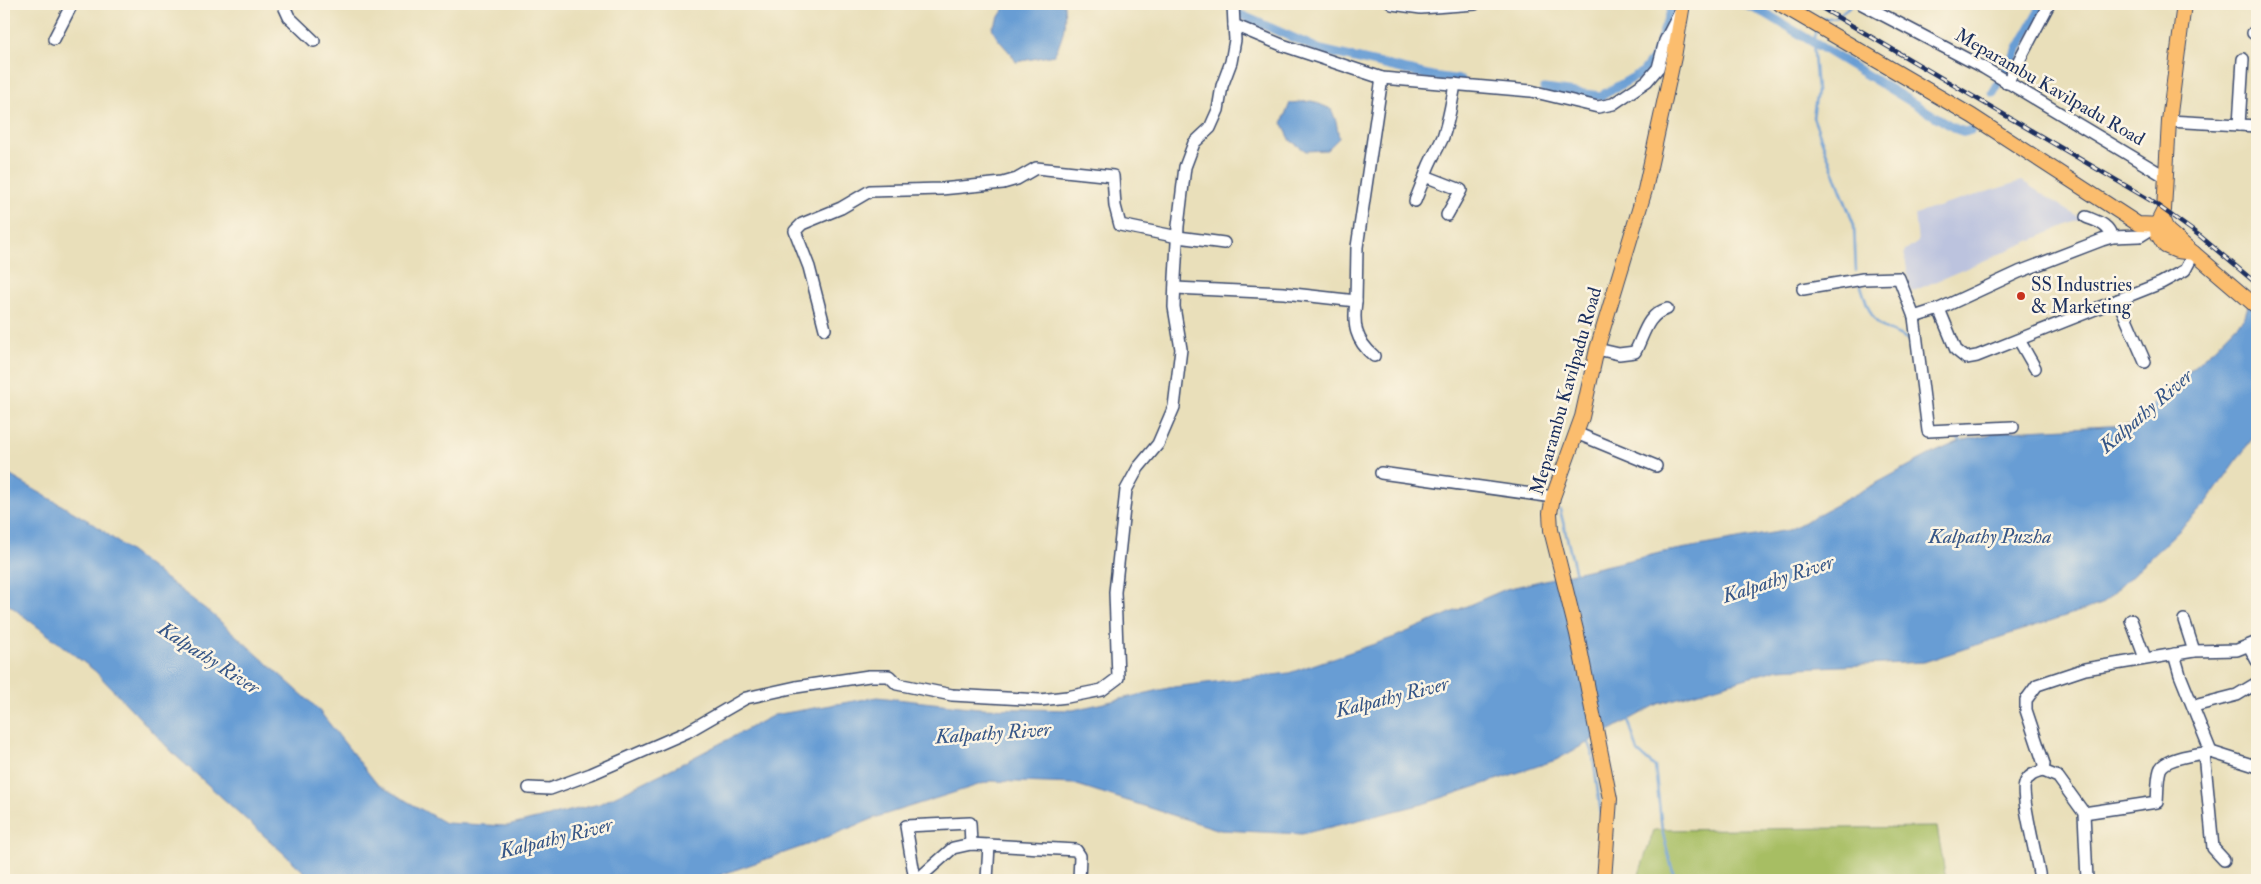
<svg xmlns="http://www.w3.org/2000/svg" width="2261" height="884" font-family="'IM FELL Double Pica',serif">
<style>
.industrial{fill:#bcc3de}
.green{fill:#a7be63;stroke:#617660}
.water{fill:#689dd4;stroke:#426699}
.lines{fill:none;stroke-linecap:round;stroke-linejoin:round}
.stream{stroke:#689dd4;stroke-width:2.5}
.canal{stroke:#689dd4;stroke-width:9}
.minor-casing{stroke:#3a496c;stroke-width:14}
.major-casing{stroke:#3a496c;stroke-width:16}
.minor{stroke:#fff;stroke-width:11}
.major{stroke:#fbbd6e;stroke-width:14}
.rail-casing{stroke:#1b2f5e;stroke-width:4.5}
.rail{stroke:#fcf5e5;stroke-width:2.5;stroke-dasharray:8;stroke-linecap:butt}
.poi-dot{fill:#c8321e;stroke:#fcf5e5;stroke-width:2}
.labels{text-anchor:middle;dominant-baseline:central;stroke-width:5;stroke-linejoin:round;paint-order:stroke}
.street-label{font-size:19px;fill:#1b2f5e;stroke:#fcf5e5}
.poi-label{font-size:19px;fill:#1b2f5e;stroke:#fcf5e5;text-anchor:start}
.water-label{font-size:20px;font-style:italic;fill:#365687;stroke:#fcf5e5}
</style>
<rect width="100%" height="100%" fill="#fcf5e5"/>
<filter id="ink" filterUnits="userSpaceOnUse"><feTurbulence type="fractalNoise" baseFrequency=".02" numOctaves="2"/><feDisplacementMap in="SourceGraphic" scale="10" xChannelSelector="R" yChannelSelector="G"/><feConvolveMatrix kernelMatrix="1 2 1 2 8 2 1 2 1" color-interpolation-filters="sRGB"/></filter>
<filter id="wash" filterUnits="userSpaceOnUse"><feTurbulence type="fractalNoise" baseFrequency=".0096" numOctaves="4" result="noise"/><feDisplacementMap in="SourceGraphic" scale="20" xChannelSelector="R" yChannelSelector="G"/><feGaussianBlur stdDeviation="1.12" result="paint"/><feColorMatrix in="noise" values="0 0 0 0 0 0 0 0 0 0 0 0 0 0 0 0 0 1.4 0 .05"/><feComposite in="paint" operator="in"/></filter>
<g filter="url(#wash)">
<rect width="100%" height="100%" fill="#e9dfba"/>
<polygon class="industrial" points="2022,181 2081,219 1911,292 1904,252 1918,242 1915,214"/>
<polygon class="green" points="1937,827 1946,880 1637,880 1654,830"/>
<g class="water">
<path d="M1007,4H1064C1066,24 1064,37 1054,55L1016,62C1009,48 998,44 992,28Z"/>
<polygon points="1312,101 1331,109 1336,121 1339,138 1327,150 1306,151 1291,141 1282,123 1290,103"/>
<polygon points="2257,274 2257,432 2205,505 2102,604 1924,662 1778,669 1658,704 1556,760 1423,804 1302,834 1220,830 1074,784 991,781 880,816 807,845 706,880 313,880 175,755 95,671 4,601 4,472 94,524 212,614 317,708 377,784 445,823 507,826 599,804 683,763 774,715 877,697 979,708 1073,710 1173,687 1289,673 1395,637 1506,589 1664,552 1789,530 1929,455 1960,441 2006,431 2129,425 2209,353 2245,316"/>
</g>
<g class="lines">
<g class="stream">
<polyline points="1820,22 1822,19 1837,17 1852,4"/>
<polyline points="1816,29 1813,42 1817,91 1813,117 1854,225 1856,271"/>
<path d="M1861,286C1865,298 1869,316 1880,325C1890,334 1904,333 1913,345"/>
<polyline points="1950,434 1962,441"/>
<polyline points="1560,510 1576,574"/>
<polyline points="1628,719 1638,752 1655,767 1662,830 1675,880"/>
<polyline points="1588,741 1592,750 1602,821"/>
</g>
<g class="canal">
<polyline points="1222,4 1224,5"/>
<polyline points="1743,4 1765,13 1956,129 1965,132 1971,130"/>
<polyline points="1239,14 1321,50 1432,76 1461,80"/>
<polyline points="1544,89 1601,96 1643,72 1654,57 1674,4"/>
<polyline points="1993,93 2043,4"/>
</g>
</g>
</g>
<g filter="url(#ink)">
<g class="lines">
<defs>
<g id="minor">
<polyline points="283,4 289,17 314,41"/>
<polyline points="1233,4 1234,25"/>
<polyline points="1392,4 1421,8 1475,4"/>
<polyline points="1862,4 1984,68 2166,177"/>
<polyline points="2253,33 2257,33"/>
<polyline points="54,39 72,4"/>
<polyline points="2007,83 2049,4"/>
<polyline points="2169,121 2257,126"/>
<polyline points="2239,125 2243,59"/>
<polyline points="1415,201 1425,176"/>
<path d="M1447,215L1461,190L1425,176C1429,161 1437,151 1443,137C1449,120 1452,102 1455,84"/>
<path d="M2086,217C2098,222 2108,224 2112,237"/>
<path d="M1175,288L1284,293L1356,301C1353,325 1355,340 1374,356"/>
<polyline points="1803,289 1863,279 1899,278 1914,317 1939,309 2019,272 2102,240 2112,237 2140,236 2156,226"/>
<polyline points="2118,300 2145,362"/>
<polyline points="1356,301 1357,247 1382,78"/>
<polyline points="1939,309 1956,350 1966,358 1977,356 2161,283 2185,270 2194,253"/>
<polyline points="1914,317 1928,431 2013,427"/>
<polyline points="825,329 809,267 795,231 802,224 841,208 870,191 941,189 1003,183 1017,179 1036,168 1113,176 1115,206 1120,225 1178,237 1224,243"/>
<polyline points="2019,340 2035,368"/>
<path d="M1597,349L1619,354L1635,352C1644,335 1647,314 1667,309"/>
<polyline points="1576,433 1656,466"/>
<polyline points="1381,473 1553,497"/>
<polyline points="2131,620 2145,658"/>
<polyline points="2184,620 2194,651"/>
<polyline points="2249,646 2257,661"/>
<polyline points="2194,706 2237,695 2257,683"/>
<polyline points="2211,752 2255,766 2257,761"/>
<polyline points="2204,753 2213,848 2224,860"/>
<polyline points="2043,771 2058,777 2084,813 2087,880"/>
<polyline points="529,788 550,789 591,774 687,732 746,698 796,687 869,676 889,676 897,684 952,695 1040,700 1067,697 1102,690 1118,678 1115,592 1126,490 1138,468 1158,444 1174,407 1181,349 1174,307 1175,278 1178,226 1185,167 1194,143 1210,128 1218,110 1222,86 1231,62 1235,40 1234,25 1282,45 1382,78 1531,91 1598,107 1613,104 1647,81 1658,68 1665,41 1680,12"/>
<path d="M2084,813L2157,802C2158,792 2157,780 2160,770C2164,757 2200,754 2211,752L2180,675L2174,654"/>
<polyline points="915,880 906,826 970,823 971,844"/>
<polyline points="917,880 953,848 971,844 1076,850 1080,856 1079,880"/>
<polyline points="987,880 989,845"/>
<path d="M2040,880C2038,860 2020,796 2025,784C2028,775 2035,773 2043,771L2044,764L2026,710V700L2037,685L2085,669L2194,651L2237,650L2257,642"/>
</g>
<g id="major">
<polyline points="1780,4 1972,116 2138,224 2164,225"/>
<polyline points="2184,4 2169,121 2164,210 2156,226 2158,235 2165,246 2177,251 2194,253"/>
<polyline points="2162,218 2167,230 2257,307"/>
<polyline points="1604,880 1610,799 1577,634 1551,530 1550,513 1553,497 1582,417 1597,349 1645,190 1674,57 1683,4"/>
</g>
</defs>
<use href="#minor" class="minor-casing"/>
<use href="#major" class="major-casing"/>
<use href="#minor" class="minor"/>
<use href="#major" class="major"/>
<defs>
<polyline id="rail" points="1815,4 2150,200 2200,236 2257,284"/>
</defs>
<use href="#rail" class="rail-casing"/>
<use href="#rail" class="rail"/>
</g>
</g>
<circle class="poi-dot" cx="2021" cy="296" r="5"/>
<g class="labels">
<g class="street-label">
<text transform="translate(2050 87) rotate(30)">Meparambu Kavilpadu Road</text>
<text transform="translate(1566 391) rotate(-74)">Meparambu Kavilpadu Road</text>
</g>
<g class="poi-label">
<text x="2031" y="285">SS Industries<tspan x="2031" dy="22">&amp; Marketing</tspan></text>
</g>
<g class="water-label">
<text transform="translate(2146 411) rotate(-41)">Kalpathy River</text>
<text x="1990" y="536">Kalpathy Puzha</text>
<text transform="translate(1778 579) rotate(-18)">Kalpathy River</text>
<text transform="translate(209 658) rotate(33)">Kalpathy River</text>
<text transform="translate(1392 697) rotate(-14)">Kalpathy River</text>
<text transform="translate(993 733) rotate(-4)">Kalpathy River</text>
<text transform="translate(556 838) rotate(-14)">Kalpathy River</text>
</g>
</g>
<rect width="2261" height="884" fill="none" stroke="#fcf5e5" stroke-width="20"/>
</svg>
